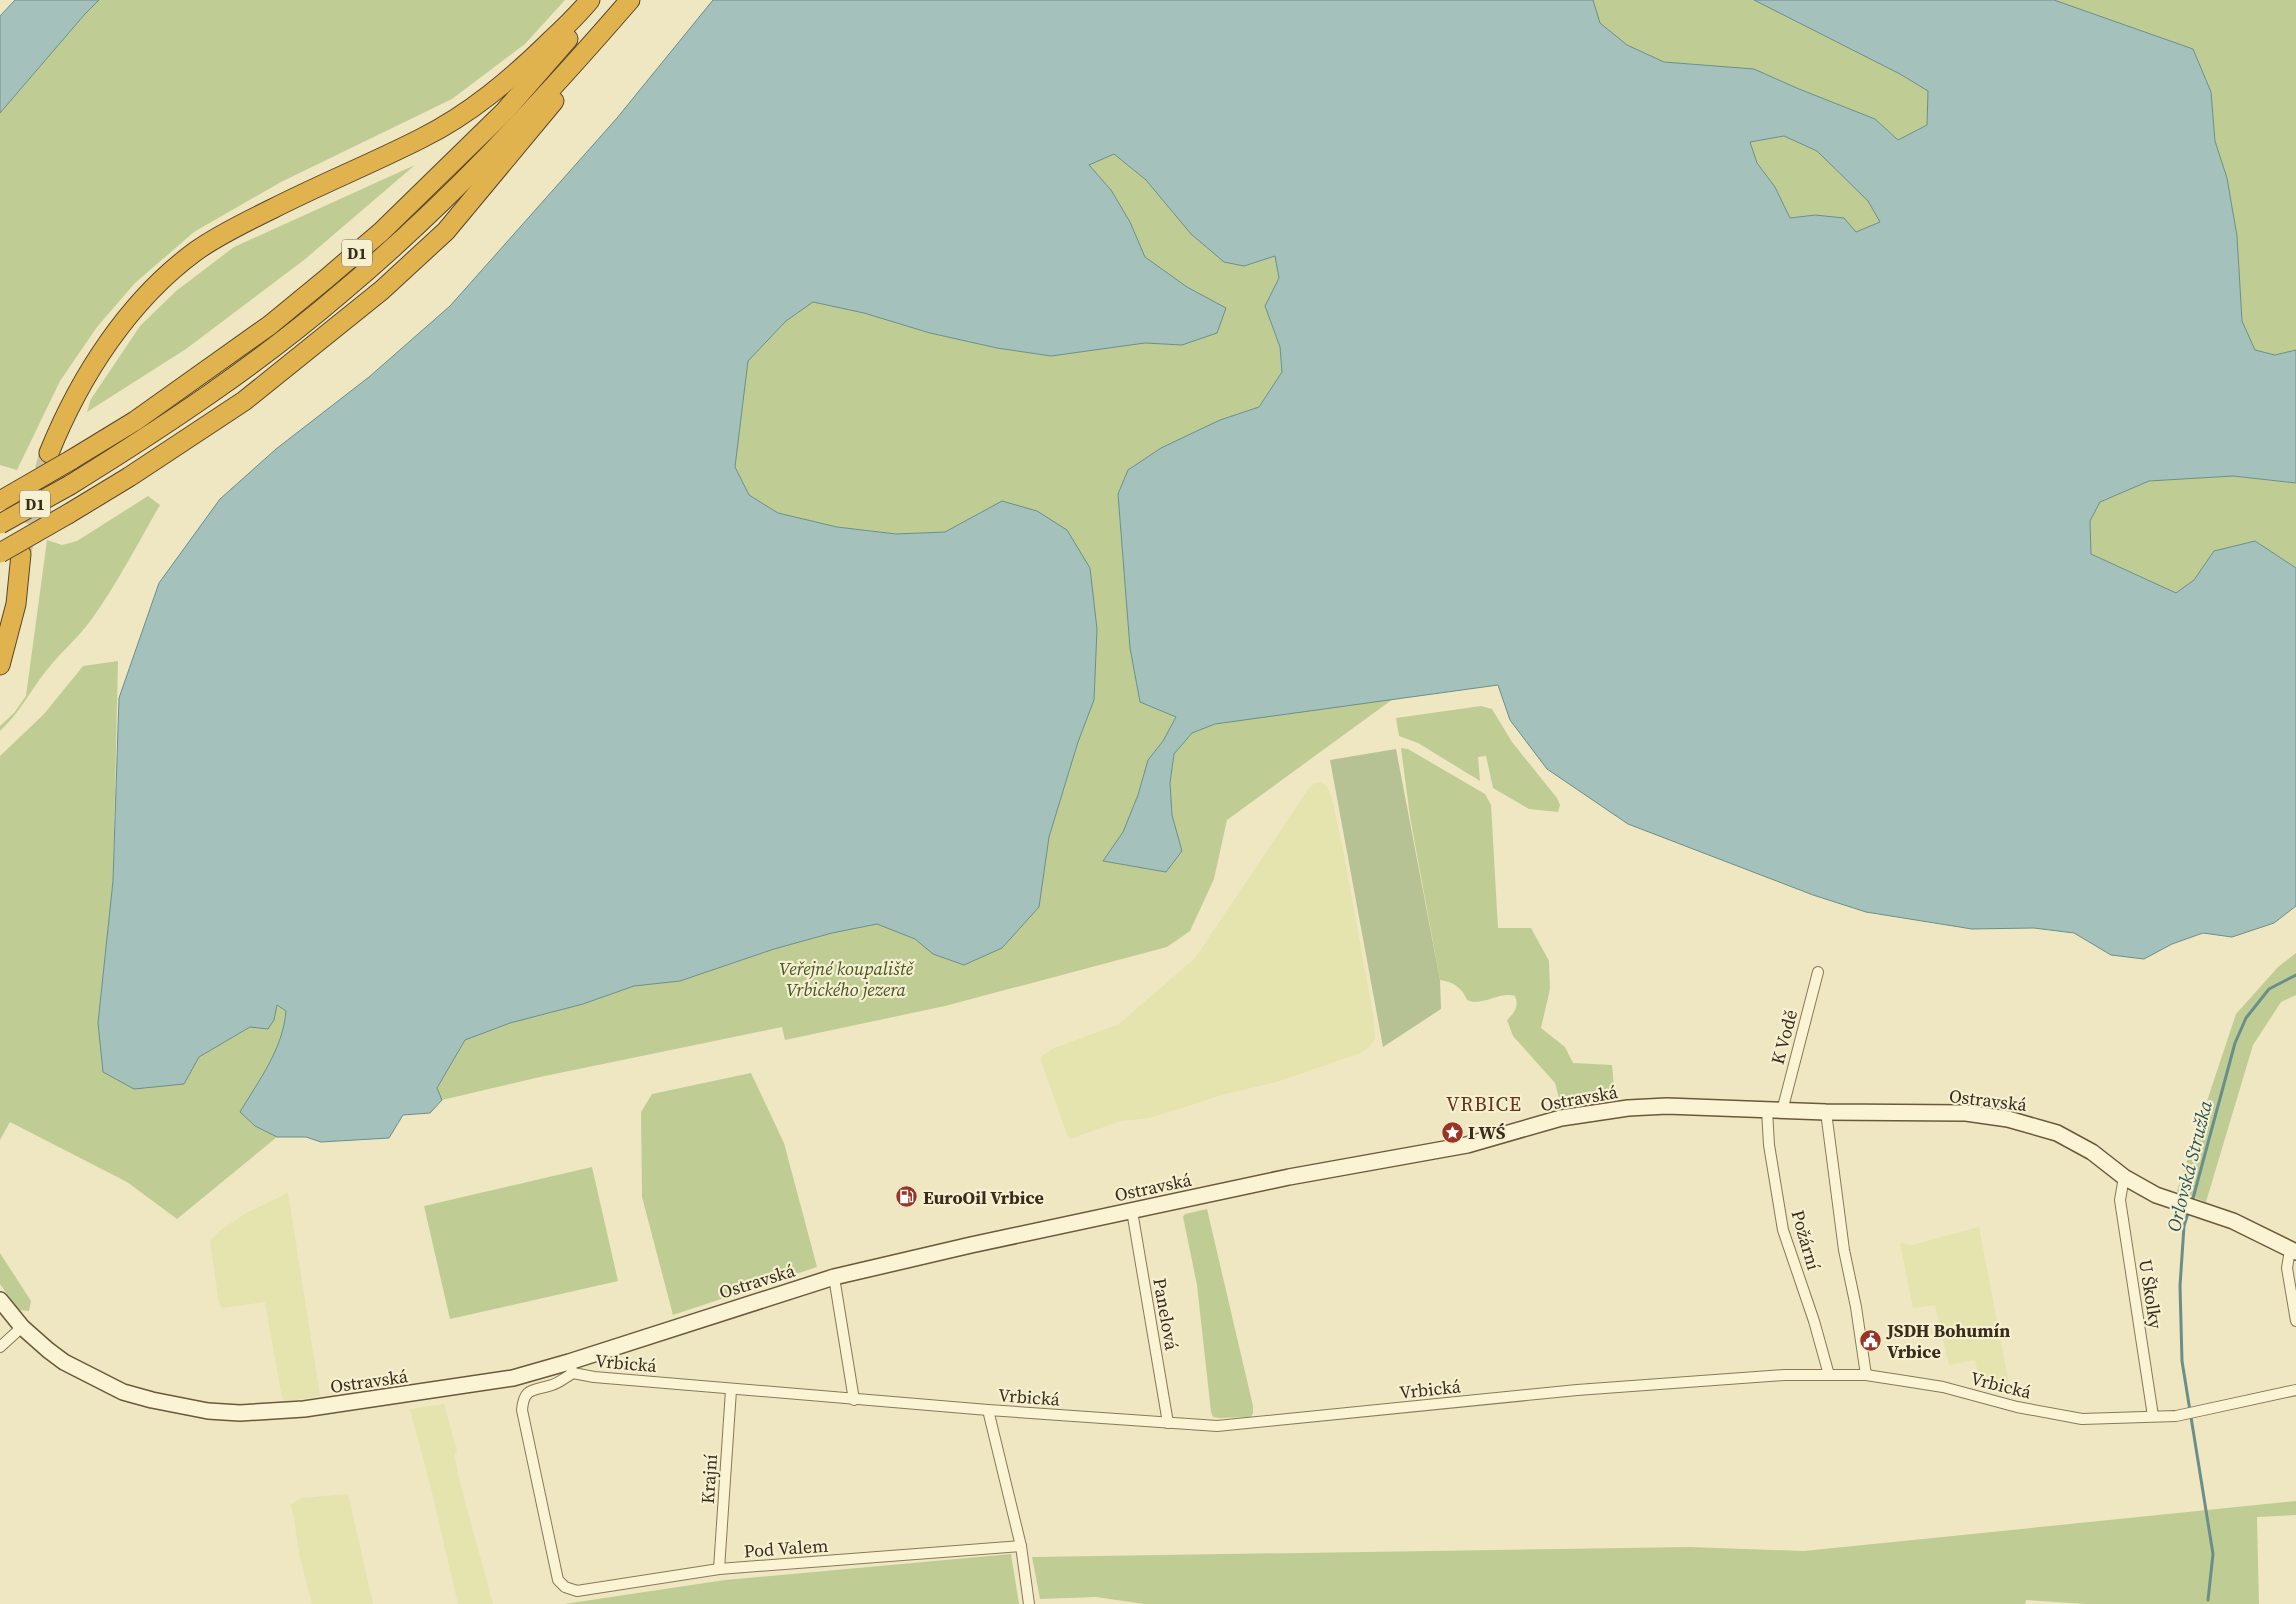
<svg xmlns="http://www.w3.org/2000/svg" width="2296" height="1604" font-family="'Source Serif 4',serif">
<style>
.farmland{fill:#e5e3ae}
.green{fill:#bfcd95}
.cemetery{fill:#b6c294}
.water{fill:#a4c1bc;stroke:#6a8f8b;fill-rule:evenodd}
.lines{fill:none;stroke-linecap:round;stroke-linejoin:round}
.stream{stroke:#6a8f8b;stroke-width:3}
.motorway-tunnel{stroke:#cac2a0;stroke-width:19;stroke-dasharray:19 9;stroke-linecap:butt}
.minor-casing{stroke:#897858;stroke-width:12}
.secondary-casing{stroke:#6a593b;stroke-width:18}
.motorway-casing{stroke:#56452c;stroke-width:21}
.minor{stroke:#faf3d4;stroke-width:10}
.secondary{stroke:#faf3d4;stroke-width:15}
.motorway{stroke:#e1b34f;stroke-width:19}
.motorway-bridge-casing{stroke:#56452c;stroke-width:21;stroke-linecap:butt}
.motorway-bridge{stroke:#e1b34f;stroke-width:19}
.labels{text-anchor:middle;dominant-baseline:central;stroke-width:4.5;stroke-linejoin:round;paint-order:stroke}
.shield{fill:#f6f0d1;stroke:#716853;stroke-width:1}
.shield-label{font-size:16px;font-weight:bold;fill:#382d1d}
.park-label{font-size:18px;font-style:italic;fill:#425523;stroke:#f6f0d1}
.street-label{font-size:18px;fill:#382d1d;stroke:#f6f0d1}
.poi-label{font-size:18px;font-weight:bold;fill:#382d1d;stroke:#f6f0d1;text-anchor:start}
.water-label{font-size:19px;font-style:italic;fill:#2c5558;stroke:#f6f0d1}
.quarter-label{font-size:20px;letter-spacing:1px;fill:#66341b;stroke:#f6f0d1}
</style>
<rect width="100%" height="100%" fill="#efe7c1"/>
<g class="farmland">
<polygon points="1321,782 1327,787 1332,798 1344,855 1373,1014 1375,1038 1372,1044 1361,1053 1276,1082 1225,1094 1150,1118 1120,1121 1071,1139 1068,1137 1041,1061 1042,1056 1052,1049 1119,1024 1195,958 1309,788 1315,783"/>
<polygon points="288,1193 320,1396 286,1401 282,1398 265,1302 222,1308 219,1303 210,1241 222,1229 248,1212"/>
<polygon points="1979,1227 2011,1395 1981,1386 1975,1360 1949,1365 1935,1305 1913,1308 1900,1243 1912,1245"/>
<polygon points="444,1404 457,1451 454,1454 460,1483 493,1604 458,1604 431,1488 410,1409"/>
<polygon points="348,1494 373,1604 312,1604 300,1557 293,1513 290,1505 302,1498"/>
</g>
<g class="green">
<polygon points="99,0 565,0 525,44 452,99 281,182 194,232 135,283 97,327 60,381 17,470 0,465 0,113 85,14"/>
<polygon points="1593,0 1754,0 1900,74 1928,91 1927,125 1898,140 1875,119 1799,89 1754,69 1664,62 1627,45 1599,23"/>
<polygon points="2054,0 2296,0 2296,350 2275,355 2255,350 2242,321 2237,236 2227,178 2215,141 2211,92 2193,49"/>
<polygon points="1785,135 1817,151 1868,201 1881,222 1856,232 1815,215 1790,218 1775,187 1757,163 1750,142"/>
<polygon points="1114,154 1146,180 1191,234 1244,266 1275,256 1280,278 1265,306 1280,347 1282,372 1259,407 1220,420 1161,448 1128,470 1118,494 1130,648 1140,702 1176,717 1163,741 1148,760 1138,795 1123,832 1103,861 1166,872 1182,851 1172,815 1170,783 1174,754 1192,733 1215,724 1393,699 1227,820 1214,879 1190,931 1167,947 945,1006 785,1040 782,1027 540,1077 442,1100 437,1088 465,1040 510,1023 583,1004 634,986 680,981 774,949 832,933 877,924 915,939 934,954 964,965 1039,907 1049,837 1078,742 1094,700 1002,502 945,532 896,534 837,527 778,513 749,495 735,467 748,360 786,321 813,302 864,313 930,333 997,348 1051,356 1145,343 1182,345 1226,308 1187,287 1145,257 1130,222 1111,190 1088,165"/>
<polygon points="415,165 304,260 186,349 87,412 91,399 140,326 176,291 234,247"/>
<polygon points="2233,476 2296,483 2296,568 2255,541 2214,551 2194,580 2176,593 2091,554 2090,521 2100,502 2149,481"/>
<path d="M148,496L160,505C138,543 117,584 91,620C77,639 60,653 46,671C30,691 19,714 0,731V726L14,713L26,696L47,540L62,545L77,541Z"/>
<path d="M118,661L113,881L98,1023L184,1084L199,1057L250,1027L274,1020L276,1005L286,1011C283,1049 259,1080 240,1112L255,1126L277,1137L177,1219L127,1182L10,1122L0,1140V756L44,714L83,666Z"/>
<polygon points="1481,706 1492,709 1512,742 1557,798 1560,805 1558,812 1529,809 1493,788 1486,756 1478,757 1480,781 1418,743 1399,736 1396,718"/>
<path d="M1401,748L1408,749L1485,794L1491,805L1498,928H1531L1549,961L1550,989L1541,1028L1565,1047L1573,1063L1612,1065L1615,1098L1561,1106L1555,1083L1513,1036L1507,1020C1515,1012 1519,1007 1515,996C1499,991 1482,1007 1467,1000C1462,988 1454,982 1440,980L1410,817Z"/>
<polygon points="2296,953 2296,995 2281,1002 2253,1045 2206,1202 2177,1191 2236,1014 2278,967"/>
<polygon points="751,1073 784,1143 817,1267 673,1315 642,1197 641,1112 652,1094"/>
<polygon points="592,1167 618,1281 450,1319 424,1206"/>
<polygon points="1207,1209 1253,1406 1253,1413 1251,1417 1219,1418 1213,1417 1211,1412 1197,1285 1183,1217 1185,1214"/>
<polygon points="0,1253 31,1301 29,1311 18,1310 0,1284"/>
<polygon points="2296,1501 2296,1515 2257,1517 2259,1604 2087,1604 2026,1600 2025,1604 1144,1604 1096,1597 1040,1599 1032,1557 1689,1547 1804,1551"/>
<polygon points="1011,1554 1019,1604 564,1604 725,1580"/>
</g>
<polygon class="cemetery" points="1396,749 1440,980 1441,1009 1383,1047 1330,760"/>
<g class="water">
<polygon points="15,0 99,0 85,14 0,113 0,16"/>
<path d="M713,0H1593L1600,23L1627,45L1664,62L1754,69L1799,89L1875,119L1898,140L1927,125L1928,91L1900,74L1754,0H2054L2193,49L2211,92L2215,141L2227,178L2237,236L2242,321L2255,350L2275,355L2296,350V483L2233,476L2149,481L2100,502L2090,521L2091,554L2176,593L2194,580L2214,551L2255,541L2296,568V906L2274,923L2232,937L2203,933L2172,944L2144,959L2111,955L2074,933L2034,928L1972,929L1866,912L1813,895L1628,824L1547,769L1510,720L1498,685L1215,724L1192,733L1174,754L1170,783L1172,815L1182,851L1166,872L1103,861L1123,832L1138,795L1148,760L1163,741L1176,717L1140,702L1130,648L1118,494L1128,470L1161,448L1220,420L1259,407L1282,372L1280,347L1265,306L1279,278L1275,256L1244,266L1224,262L1191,234L1146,180L1114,154L1089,165L1111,190L1130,222L1145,257L1187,287L1226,308L1217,333L1182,345L1145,343L1051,356L997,348L930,333L864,313L813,302L786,321L748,361L735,467L749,495L778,513L837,527L896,534L945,532L1002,501L1037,511L1067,530L1090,568L1097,629L1094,700L1078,742L1049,837L1039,907L1002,948L964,965L933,954L915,939L877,924L832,933L774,949L680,981L634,986L583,1004L510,1023L465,1040L437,1088L442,1100L430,1113L403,1115L389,1138L321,1142L306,1137H277L255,1126L240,1112C259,1080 283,1049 286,1011L277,1005L274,1020L268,1029L250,1027L199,1057L184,1084L134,1089L103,1072L98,1023L113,881L119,698L159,583L220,499L276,449L369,377L450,306L617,118ZM1784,136L1817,151L1868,201L1880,222L1856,232L1844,218L1815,215L1790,218L1775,187L1757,163L1750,142Z"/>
</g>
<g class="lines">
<g class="stream">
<polyline points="2192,1202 2235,1043 2246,1018 2269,989 2296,975"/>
<polyline points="2189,1210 2184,1226 2180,1286 2182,1361 2213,1554 2208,1600"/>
</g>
<polyline class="motorway-tunnel" points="22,551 49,453"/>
<defs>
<g id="minor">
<polyline points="1767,1110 1769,1145 1783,1230 1814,1321 1829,1375"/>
<polyline points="1782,1111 1818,972"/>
<polyline points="1826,1112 1844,1250 1856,1307 1866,1375"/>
<polyline points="2124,1177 2120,1200 2153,1416"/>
<polyline points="1132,1211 1168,1423"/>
<polyline points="2290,1250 2287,1268 2296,1321"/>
<polyline points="834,1277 854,1400"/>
<polyline points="0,1347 22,1327"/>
<polyline points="569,1362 573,1373 594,1377 988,1410 1217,1426 1577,1390 1784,1375 1866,1375 1905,1381 1943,1387 2017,1407 2082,1419 2176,1416 2296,1390"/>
<path d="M573,1373C566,1377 559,1383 552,1385C533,1391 524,1387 522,1410L558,1580L565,1587L577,1591L719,1569L1021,1546"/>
<polyline points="988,1410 1021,1546 1029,1604"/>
<polyline points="719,1569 731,1390"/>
</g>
<polyline id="secondary" points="0,1300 22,1327 48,1350 64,1362 123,1392 152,1400 208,1411 240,1413 304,1409 513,1378 569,1362 834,1277 971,1245 1289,1177 1467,1145 1561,1118 1628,1108 1667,1106 1826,1112 1966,1113 2008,1119 2057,1133 2092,1152 2124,1177 2156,1195 2233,1221 2296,1252"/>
<g id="motorway">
<path d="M49,453C80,376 129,300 196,251C220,234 246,222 272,209C321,184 373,163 422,138C470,114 510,80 548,43C563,29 577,16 590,0"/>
<polyline points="71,460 135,421 194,379 270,325 326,279 381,232 505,111 568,39"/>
<path d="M70,485C164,427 257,365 341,293C446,205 540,104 630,0"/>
<polyline points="68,514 129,477 244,401 382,290 446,231 554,101"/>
<polyline points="0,665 16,604 21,554"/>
</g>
</defs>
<use href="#minor" class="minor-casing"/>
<use href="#secondary" class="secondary-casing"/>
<use href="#motorway" class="motorway-casing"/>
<use href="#minor" class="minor"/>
<use href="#secondary" class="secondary"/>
<use href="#motorway" class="motorway"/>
<defs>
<g id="motorway-bridge">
<polyline points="0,501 71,460"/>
<polyline points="0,524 70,485"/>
<polyline points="0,553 68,514"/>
</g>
</defs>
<use href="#motorway-bridge" class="motorway-bridge-casing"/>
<use href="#motorway-bridge" class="motorway-bridge"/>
</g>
<defs>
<symbol id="sight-disc" viewBox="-11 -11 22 22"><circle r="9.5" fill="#993427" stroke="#f6f0d1"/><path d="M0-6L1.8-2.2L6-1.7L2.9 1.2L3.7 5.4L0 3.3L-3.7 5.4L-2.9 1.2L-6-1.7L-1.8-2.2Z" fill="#fff"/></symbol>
<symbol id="fuel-disc" viewBox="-11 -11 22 22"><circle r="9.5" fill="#993427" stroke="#f6f0d1"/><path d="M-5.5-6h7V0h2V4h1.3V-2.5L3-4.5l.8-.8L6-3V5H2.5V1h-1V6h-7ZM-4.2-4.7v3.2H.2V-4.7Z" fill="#fff"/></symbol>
<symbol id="civic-disc" viewBox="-11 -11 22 22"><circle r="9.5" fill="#993427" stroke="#f6f0d1"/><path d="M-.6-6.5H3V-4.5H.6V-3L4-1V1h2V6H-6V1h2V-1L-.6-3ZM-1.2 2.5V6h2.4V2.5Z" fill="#fff"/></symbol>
</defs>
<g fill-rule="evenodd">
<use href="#sight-disc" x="1440" y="1120" width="25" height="25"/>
<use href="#fuel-disc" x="894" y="1184" width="25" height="25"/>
<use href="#civic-disc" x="1858" y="1328" width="25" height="25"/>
</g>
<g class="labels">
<g class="shield">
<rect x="342" y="239.5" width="30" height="27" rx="4"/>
<rect x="20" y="490.5" width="30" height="27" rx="4"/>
</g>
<g class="shield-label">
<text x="357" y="253">D1</text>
<text x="35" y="504">D1</text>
</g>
<g class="park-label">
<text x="846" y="968">Veřejné koupaliště<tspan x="846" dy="21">Vrbického jezera</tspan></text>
</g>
<g class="street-label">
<text transform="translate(1784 1037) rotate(-75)">K Vodě</text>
<text transform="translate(1579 1098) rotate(-10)">Ostravská</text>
<text transform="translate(1988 1100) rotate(7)">Ostravská</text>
<text transform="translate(1153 1187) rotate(-12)">Ostravská</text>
<text transform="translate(1806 1240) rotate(74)">Požární</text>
<text transform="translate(757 1281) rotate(-17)">Ostravská</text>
<text transform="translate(2151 1294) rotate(81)">U Školky</text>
<text transform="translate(1166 1314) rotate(80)">Panelová</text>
<text transform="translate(626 1363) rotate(5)">Vrbická</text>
<text transform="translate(369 1381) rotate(-8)">Ostravská</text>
<text transform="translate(2001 1385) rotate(14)">Vrbická</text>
<text transform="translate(1430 1389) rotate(-6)">Vrbická</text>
<text transform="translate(1029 1397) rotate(4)">Vrbická</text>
<text transform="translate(709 1479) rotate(-86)">Krajní</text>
<text transform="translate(786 1548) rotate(-4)">Pod Valem</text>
</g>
<g class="poi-label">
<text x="1468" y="1132">I WŚ</text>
<text x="923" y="1197">EuroOil Vrbice</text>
<text x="1887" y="1330">JSDH Bohumín<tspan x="1887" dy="21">Vrbice</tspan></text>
</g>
<g class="water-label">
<text transform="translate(2189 1166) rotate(-76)">Orlovská Stružka</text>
</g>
<g class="quarter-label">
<text x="1484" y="1104">VRBICE</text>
</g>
</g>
</svg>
